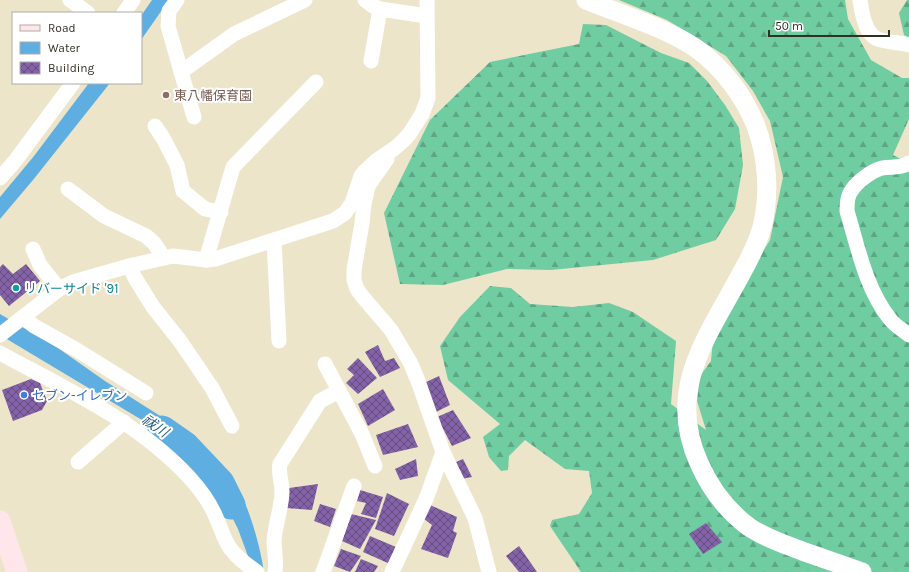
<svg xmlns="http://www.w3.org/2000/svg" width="909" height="572" font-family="Karla,'Noto Sans JP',sans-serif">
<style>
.forest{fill:url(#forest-firs)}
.water{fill:#5eaee2}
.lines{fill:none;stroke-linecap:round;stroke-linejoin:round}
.river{stroke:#5eaee2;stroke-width:29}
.building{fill:url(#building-cross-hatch)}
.minor{stroke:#fff;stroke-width:15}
.tertiary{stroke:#fff;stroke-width:19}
.secondary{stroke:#fee6eb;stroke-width:21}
.education-dot{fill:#8d6e63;stroke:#fff;stroke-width:1.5}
.culture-dot{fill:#0f9aa8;stroke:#fff;stroke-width:1.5}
.shop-dot{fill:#3f7fe0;stroke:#fff;stroke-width:1.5}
.labels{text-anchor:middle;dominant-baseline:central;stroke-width:4;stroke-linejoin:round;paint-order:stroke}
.education-label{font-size:13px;fill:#785e54;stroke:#fff;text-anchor:start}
.culture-label{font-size:13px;fill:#0d838f;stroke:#fff;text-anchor:start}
.shop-label{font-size:13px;fill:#366cbe;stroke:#fff;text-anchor:start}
.water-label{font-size:14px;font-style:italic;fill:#225d81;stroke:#fff}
</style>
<defs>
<pattern id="forest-firs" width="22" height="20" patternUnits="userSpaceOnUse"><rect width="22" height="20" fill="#70cca1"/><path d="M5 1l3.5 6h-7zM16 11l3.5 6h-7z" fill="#5da683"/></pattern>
<pattern id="building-cross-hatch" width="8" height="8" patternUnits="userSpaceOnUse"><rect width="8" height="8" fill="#8362a7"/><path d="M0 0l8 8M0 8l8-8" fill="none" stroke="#664d80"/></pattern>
</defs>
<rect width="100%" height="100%" fill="#ede5ca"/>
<g class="forest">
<polygon points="619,0 845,0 848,19 871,60 902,78 909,78 909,119 893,155 903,160 909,170 909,572 581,572 550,526 552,520 579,514 592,493 589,471 565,469 525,440 509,456 508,470 501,471 489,457 483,437 500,424 448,380 440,346 460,317 490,286 511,288 530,304 573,307 609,303 633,312 676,341 671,404 706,430 697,401 700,376 711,361 714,329 770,240 783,177 770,121 753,91 726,56 667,20"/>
<polygon points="907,0 909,0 909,38 904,35 899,13"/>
<polygon points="583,24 606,25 661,53 689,63 707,81 725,105 739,128 743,165 735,209 716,240 653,260 551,270 507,269 443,285 400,284 384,213 430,120 490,62 579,44"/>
</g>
<g class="water">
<polygon points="152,0 169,0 141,40 141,16"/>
<polygon points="89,83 110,83 33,180 0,219 0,197 34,156"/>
<path d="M0,314L58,348L105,381L195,438L192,441C205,452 221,463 231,476C247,499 260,544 264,572L249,559L238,529L211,476L208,466L162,432L0,335Z"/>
</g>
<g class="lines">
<polyline class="river" points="162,430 185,446 220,483 231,505"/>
</g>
<g class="building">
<polygon points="3,264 13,274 26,264 40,281 9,306 0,295 0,267"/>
<polygon points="378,345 385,361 394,358 400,368 380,377 365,352"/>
<polygon points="358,358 377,378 358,394 346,383 354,375 347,369"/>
<polygon points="439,376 450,405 432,414 424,383"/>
<polygon points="31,379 40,383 47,401 42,410 13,421 2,390"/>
<polygon points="383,389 395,410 368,426 358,404"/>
<polygon points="453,410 471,438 452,446 437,417"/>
<polygon points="408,424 418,447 383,455 376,435"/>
<polygon points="416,459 418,476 400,480 395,469"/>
<polygon points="463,459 472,477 461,479 454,463"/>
<polygon points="318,484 312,510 286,508 289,488"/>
<polygon points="360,490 383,497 376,518 361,514 366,503 357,501"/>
<polygon points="387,493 409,504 394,536 375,529"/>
<polygon points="320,504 336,509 330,527 314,521"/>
<polygon points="430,505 457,517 453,531 457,533 448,558 421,549 432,525 424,519"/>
<polygon points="351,514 376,520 360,549 342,541"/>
<polygon points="706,523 722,542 703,554 689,534"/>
<polygon points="370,536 396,547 390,564 363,552"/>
<polygon points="519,546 537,572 519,572 506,556"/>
<polygon points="341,549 361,556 350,572 334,566"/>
<polygon points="361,559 378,566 374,572 355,572"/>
</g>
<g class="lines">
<g class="minor">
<polyline points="70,0 88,13"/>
<polyline points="177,0 169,11 168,26 194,117"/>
<polyline points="365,0 373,6 380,9 427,16"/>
<path d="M860,0C862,13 865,37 881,40C890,43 900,42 909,45"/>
<polyline points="124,13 133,0"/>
<polyline points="371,61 380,9"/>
<polyline points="181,72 234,34 305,0"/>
<polyline points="155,126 163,138 177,165 183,191 205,209 221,212"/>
<polyline points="387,159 368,186 364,204 362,223 354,270 354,280 357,289 362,296 391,330 410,362 418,381 443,452 475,518 489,572"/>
<path d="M909,163C900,169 891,166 882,168C871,171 855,183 850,193C847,198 847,205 847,211C858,248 866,289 890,319C895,326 903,330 909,335"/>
<polyline points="0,178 15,161 73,83"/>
<polyline points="68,189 104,216 146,236 154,243 164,258"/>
<polyline points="274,240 279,341"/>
<polyline points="33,249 40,265 59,289"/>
<polyline points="206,260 233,167 316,82"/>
<polyline points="129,266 135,278 153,307 180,341 212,388 232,426"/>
<polyline points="23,317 34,326 77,350 146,393"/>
<polyline points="0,335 59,289 73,282 129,266 164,258 173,256 206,260 215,259 333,221 345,213 352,203 361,176 365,171 376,161 395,148 404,140 410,133 422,114 428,98 427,0"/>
<path d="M0,353C66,389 137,421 189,477C199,488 209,501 215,515C220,525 223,538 230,548C237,558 247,565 257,572"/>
<polyline points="325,364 362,434 375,466"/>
<polyline points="78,462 124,422"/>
<path d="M275,572C277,562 274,551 274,541C275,524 282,508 282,491C282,482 278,473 280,464L320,401L339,391"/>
<polyline points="323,572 354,486"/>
<polyline points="392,572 426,499 443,452"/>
</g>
<path class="tertiary" d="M586,0C620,14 667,28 697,49C723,68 744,96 756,126C767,156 770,191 763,223C759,241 749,260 740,276C706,339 666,390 699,463C710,488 726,510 749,527C765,538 784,544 802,551C822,558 842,565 862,572"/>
<polyline class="secondary" points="0,521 17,572"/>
</g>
<circle class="education-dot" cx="166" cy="95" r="4"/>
<circle class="culture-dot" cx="16" cy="288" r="4"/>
<circle class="shop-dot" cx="24" cy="395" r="4"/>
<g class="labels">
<g class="education-label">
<text x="174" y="95">東八幡保育園</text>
</g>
<g class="culture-label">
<text x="24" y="288">リバーサイド '91</text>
</g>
<g class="shop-label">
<text x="32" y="395">セブン-イレブン</text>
</g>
<g class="water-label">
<text transform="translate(155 426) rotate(34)">祓川</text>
</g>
</g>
<rect x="12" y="12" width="130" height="72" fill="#ffffff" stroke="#adaca8"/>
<rect x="20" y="25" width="20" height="6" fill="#fee6eb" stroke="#adaca8"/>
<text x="48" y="32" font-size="12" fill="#322f25">Road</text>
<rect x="20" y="42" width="20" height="12" fill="#5eaee2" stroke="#adaca8"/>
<text x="48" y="52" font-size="12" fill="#322f25">Water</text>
<rect x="20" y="62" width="20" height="12" fill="url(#building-cross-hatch)" stroke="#adaca8"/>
<text x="48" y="72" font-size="12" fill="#322f25">Building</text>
<path d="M769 30v6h120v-6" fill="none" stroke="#322f25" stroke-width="2"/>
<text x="775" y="30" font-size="12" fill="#322f25" stroke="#ffffff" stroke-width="3" paint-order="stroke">50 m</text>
</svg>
